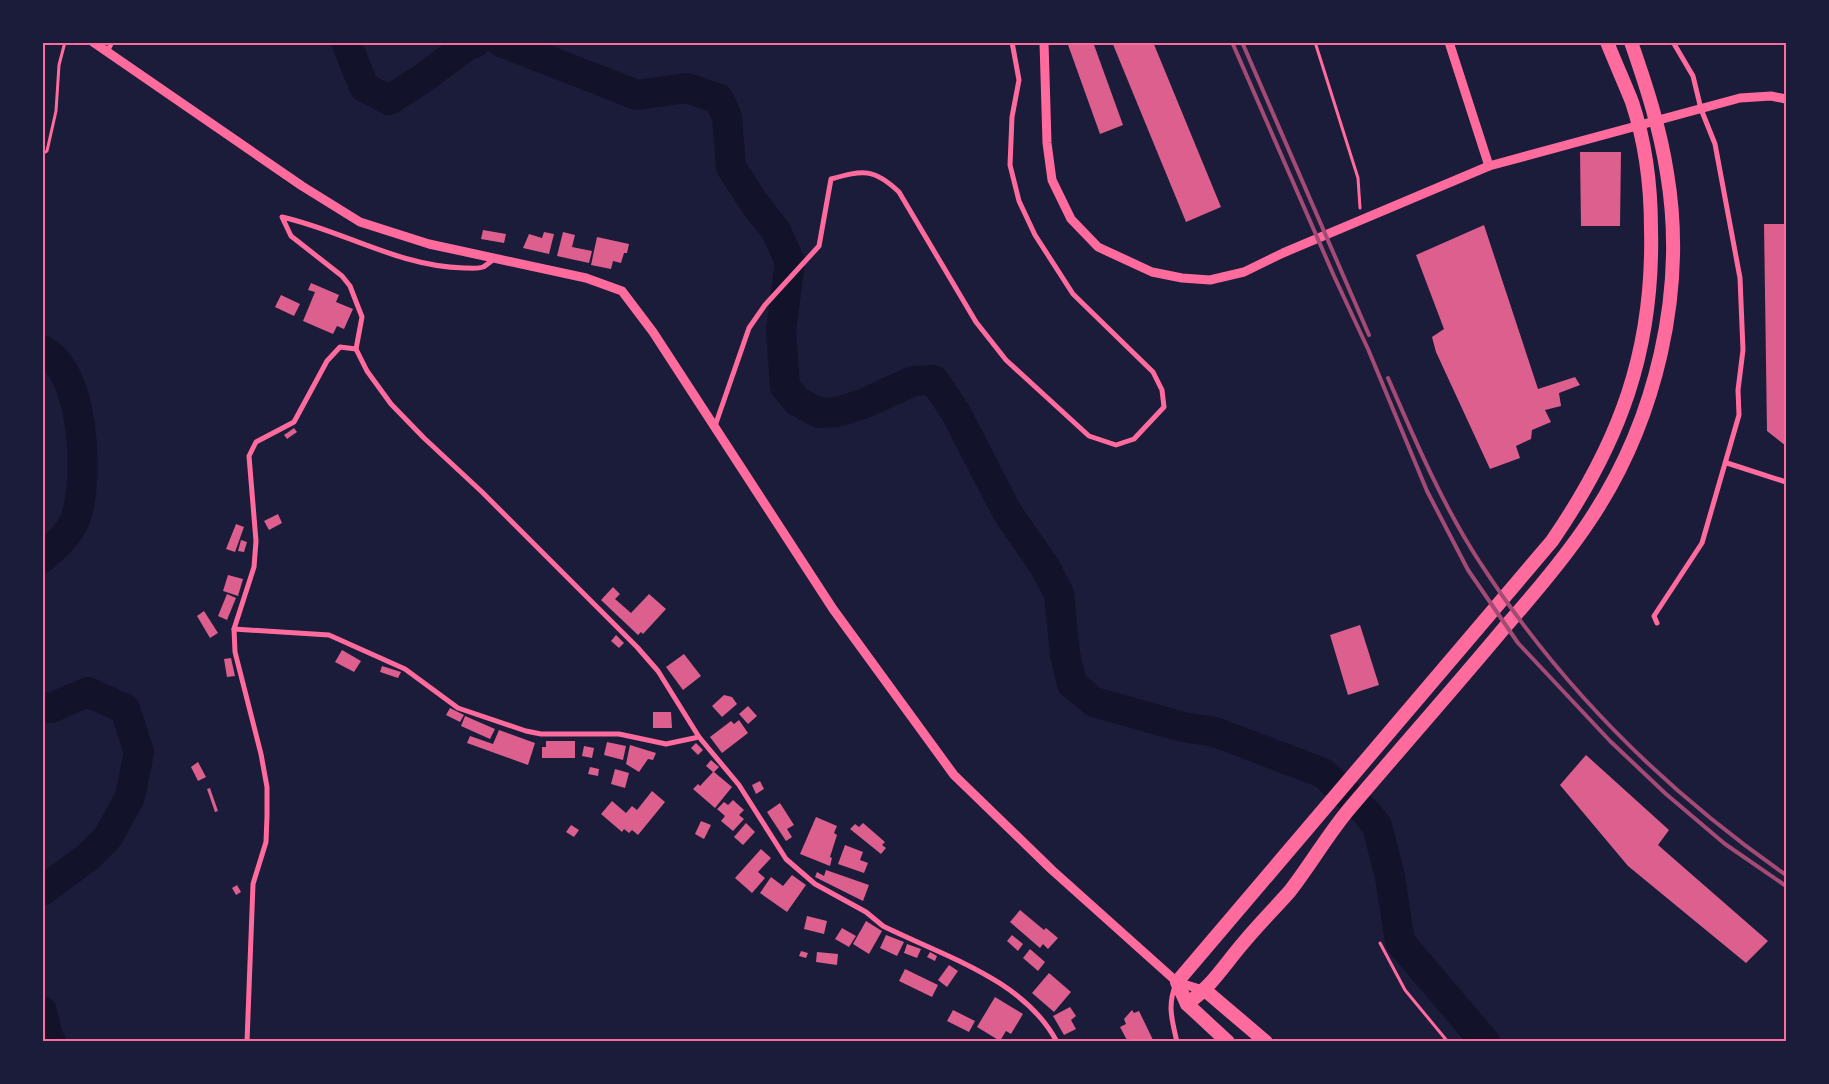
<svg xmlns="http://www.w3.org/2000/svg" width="1829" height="1084" font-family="'IBM Plex Serif',serif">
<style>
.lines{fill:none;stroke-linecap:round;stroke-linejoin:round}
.river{stroke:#12122b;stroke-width:30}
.building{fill:#dd5f8e}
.path{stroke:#ff6b9d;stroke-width:3}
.minor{stroke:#ff6b9d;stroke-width:5}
.tertiary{stroke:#ff6b9d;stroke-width:9}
.trunk{stroke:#ff6b9d;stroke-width:14}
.rail{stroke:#a44b75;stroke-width:4}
.neatline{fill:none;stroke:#ff6b9d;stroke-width:2}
</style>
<rect width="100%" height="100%" fill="#1b1b3a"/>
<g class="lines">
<g class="river">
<polyline points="346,42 364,87 389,100 422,79 466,46 476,42"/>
<polyline points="501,42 637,95 687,88 719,99 727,117 731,167 755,204 776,231 790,262 781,330 785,387 797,401 819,413 837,412 863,404 913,381 934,380 956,413 1007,512 1045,567 1059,594 1065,654 1072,684 1094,702 1183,727 1215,732 1323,773 1367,813 1377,826 1390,877 1400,942 1485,1042"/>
<path d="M42,350C85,370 89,477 76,517C70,534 55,547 42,558"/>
<polyline points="42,707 51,708 88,692 125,709 139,752 130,797 108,837 88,857 42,891"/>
<polyline points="42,1011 48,1037 51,1042"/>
</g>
</g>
<g class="building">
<polygon points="1067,42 1093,42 1123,125 1100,134"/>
<polygon points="1112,42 1153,42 1221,207 1186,222"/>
<polygon points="1580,152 1621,152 1620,226 1581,226"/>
<polygon points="1764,224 1786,224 1786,446 1767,431"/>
<polygon points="1484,225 1538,389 1575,377 1580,385 1559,393 1561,406 1545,410 1551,422 1532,430 1531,439 1516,446 1520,458 1490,469 1436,352 1432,337 1444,329 1416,255"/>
<polygon points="483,230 506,234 504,243 481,239"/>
<polygon points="544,232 554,234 549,254 523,248 529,234 542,238"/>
<polygon points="563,232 575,235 572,247 592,251 589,263 557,256"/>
<polygon points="597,237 629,244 627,253 624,253 621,263 613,261 611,269 591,265"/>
<polygon points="311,283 339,295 336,302 353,309 344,329 337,326 333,334 303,321 315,292 308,290"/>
<polygon points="281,295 300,304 294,316 275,307"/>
<polygon points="294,428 297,432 287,439 284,435"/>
<polygon points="278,514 282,523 269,530 264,521"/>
<polygon points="236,524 244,527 235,552 226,549"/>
<polygon points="241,540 247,542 244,552 238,551"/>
<polygon points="228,575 243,579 238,596 223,591"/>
<polygon points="613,587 620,594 615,599 631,613 649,594 666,609 643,634 641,632 638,635 601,600"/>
<polygon points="227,594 236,598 227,620 218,616"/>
<polygon points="204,611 218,633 210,638 197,616"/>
<polygon points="1360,625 1379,685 1348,695 1330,635"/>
<polygon points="616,635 624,643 619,648 611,641"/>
<polygon points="342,650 361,661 354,672 335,662"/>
<polygon points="684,654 701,676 683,690 666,667"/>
<polygon points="231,658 235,676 227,677 224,659"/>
<polygon points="382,666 401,672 398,678 380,672"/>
<polygon points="724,695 732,697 737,704 722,717 712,706"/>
<polygon points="748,706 757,716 748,724 739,714"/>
<polygon points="450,708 464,715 460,722 446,715"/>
<polygon points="653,712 671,712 672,728 653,728"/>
<polygon points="465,716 495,729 490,739 461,726"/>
<polygon points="739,720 748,733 722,753 710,737 731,721 734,724"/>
<polygon points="499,730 535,743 528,765 467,743 470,736 493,744"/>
<polygon points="546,741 575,741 575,758 542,758 542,747 546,747"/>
<polygon points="607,742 626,746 623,760 604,755"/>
<polygon points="696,743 703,750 698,755 691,748"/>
<polygon points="630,745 656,753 653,760 648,759 639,772 626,764"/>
<polygon points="584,746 594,748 592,758 582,756"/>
<polygon points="1586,755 1669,830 1658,845 1768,941 1746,963 1628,866 1560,785"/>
<polygon points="711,760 719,767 714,772 732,787 715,808 693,789 698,784 700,786 713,772 706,766"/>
<polygon points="198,762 206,777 198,781 191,767"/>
<polygon points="590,767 599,769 598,776 588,774"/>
<polygon points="615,769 629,773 625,788 611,784"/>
<polygon points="760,781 764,789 756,794 752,785"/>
<polygon points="210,788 218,811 215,812 207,789"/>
<polygon points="652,791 665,802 638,835 632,830 629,833 624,829 622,832 601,814 612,801 626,813 632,806 637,810"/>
<polygon points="733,800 744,810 739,815 744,819 733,831 721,821 725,816 717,809 724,802 728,805"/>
<polygon points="780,803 794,825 787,829 792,837 786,841 767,812"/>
<polygon points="816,817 837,826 834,833 837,835 830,857 832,858 830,866 800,854"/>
<polygon points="701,821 711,825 704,839 695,834"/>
<polygon points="746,823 755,832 743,845 734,837"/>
<polygon points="863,823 885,842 882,845 886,848 881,854 850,829 855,824 859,827"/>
<polygon points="571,825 579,830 574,837 566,832"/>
<polygon points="845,845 863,852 860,860 868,863 864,873 838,864"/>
<polygon points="761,849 771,858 758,872 765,878 752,893 735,878"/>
<polygon points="826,870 869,885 863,901 815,877 817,872 824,876"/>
<polygon points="792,875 806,885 787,912 760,893 771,877 783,886"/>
<polygon points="237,885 241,892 236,895 232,888"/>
<polygon points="1020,910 1044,930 1046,928 1058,938 1048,949 1043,944 1040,948 1010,922"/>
<polygon points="807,916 827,921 824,934 804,929"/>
<polygon points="866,921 882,931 869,954 853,944"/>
<polygon points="842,928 856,936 849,947 835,939"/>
<polygon points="886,935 904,942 897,956 880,948"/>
<polygon points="1012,935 1023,944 1018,951 1007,941"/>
<polygon points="907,944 921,949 917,958 904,953"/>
<polygon points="1030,949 1045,962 1038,971 1023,958"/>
<polygon points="801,951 808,953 806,958 799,956"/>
<polygon points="817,952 838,954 837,965 816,962"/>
<polygon points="930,952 937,956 935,961 927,957"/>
<polygon points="949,965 958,971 947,987 938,980"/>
<polygon points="905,969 938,985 932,997 899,981"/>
<polygon points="1049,973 1071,992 1054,1012 1032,993"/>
<polygon points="995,997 1023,1014 1011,1034 1006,1031 1000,1041 977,1027"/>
<polygon points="1070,1007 1076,1016 1071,1020 1076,1029 1064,1035 1053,1016"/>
<polygon points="953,1010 975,1021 969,1032 947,1021"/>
<polygon points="1132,1010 1134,1013 1139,1011 1154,1042 1128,1042 1120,1027 1126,1024 1124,1019"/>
</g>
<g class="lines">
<g class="path">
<polyline points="1315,42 1358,178 1360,208"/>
<polyline points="42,154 47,151 56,111 59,65 65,42"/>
<polyline points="1380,943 1405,990 1448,1042"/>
</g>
<g class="minor">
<polyline points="107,52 112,42"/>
<path d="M495,258C491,261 487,265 483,267C478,269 469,268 464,268C397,266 344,231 282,217L291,236L342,276L350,286L362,317L356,349L367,371L391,404L424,438L482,492L637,647L658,671L699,737L739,785L786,859L815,884L866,912L883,926C943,956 1024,979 1057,1042"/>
<path d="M715,426L749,328L765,305L819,246L831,179C863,170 874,168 899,192L976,322L1006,360L1089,436L1116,445L1134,439L1164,407L1162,390L1153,372L1073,294L1035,235L1019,201L1010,165L1012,117L1019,80L1012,42"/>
<polyline points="1727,463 1786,482"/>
<polyline points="1657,623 1654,616 1702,543 1739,415 1738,390 1743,350 1740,278 1715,144 1701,109 1693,76 1673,42"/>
<polyline points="234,629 329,635 405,669 458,708 526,731 541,734 619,734 666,744 699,737"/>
<path d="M1176,984C1167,1005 1172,1020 1177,1042"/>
<polyline points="247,1042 253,884 266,842 267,816 267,787 261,754 235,652 234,629 254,567 256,541 249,456 256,442 294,422 327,361 340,347 356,349"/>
</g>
<g class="tertiary">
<polyline points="93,42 302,186 360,222 429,244 586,278 622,291 653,332 833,609 954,775 1052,870 1177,982 1206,991"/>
<polyline points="1044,42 1047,143 1052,180 1071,219 1098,247 1152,272 1182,278 1210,280 1244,272 1283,253 1489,166 1740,98 1771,96 1786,99"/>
<polyline points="1449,42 1489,166"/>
</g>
<g class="trunk">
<polyline points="1206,991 1266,1042"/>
<path d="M1187,1004C1213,985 1224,965 1244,942C1259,924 1275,908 1290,891C1311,864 1328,834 1350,808C1401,748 1454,688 1505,627C1535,593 1565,558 1590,520C1656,421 1687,291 1667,173C1660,128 1646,85 1631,42"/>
<path d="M1228,1042L1187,1004L1177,982L1552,541C1620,442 1654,350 1651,229C1651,188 1645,141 1632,102C1624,82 1615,62 1607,42"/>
</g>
<g class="rail">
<polyline points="1232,42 1334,276 1368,349 1427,491 1468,570 1518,643 1610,741 1666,794 1725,844 1786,886"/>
<polyline points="1242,42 1369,335"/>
<path d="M1388,378C1415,440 1442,504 1479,561C1560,687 1664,790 1786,875"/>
</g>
</g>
<rect width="1829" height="1084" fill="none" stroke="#1b1b3a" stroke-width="88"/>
<rect x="44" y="44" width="1741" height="996" class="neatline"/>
</svg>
